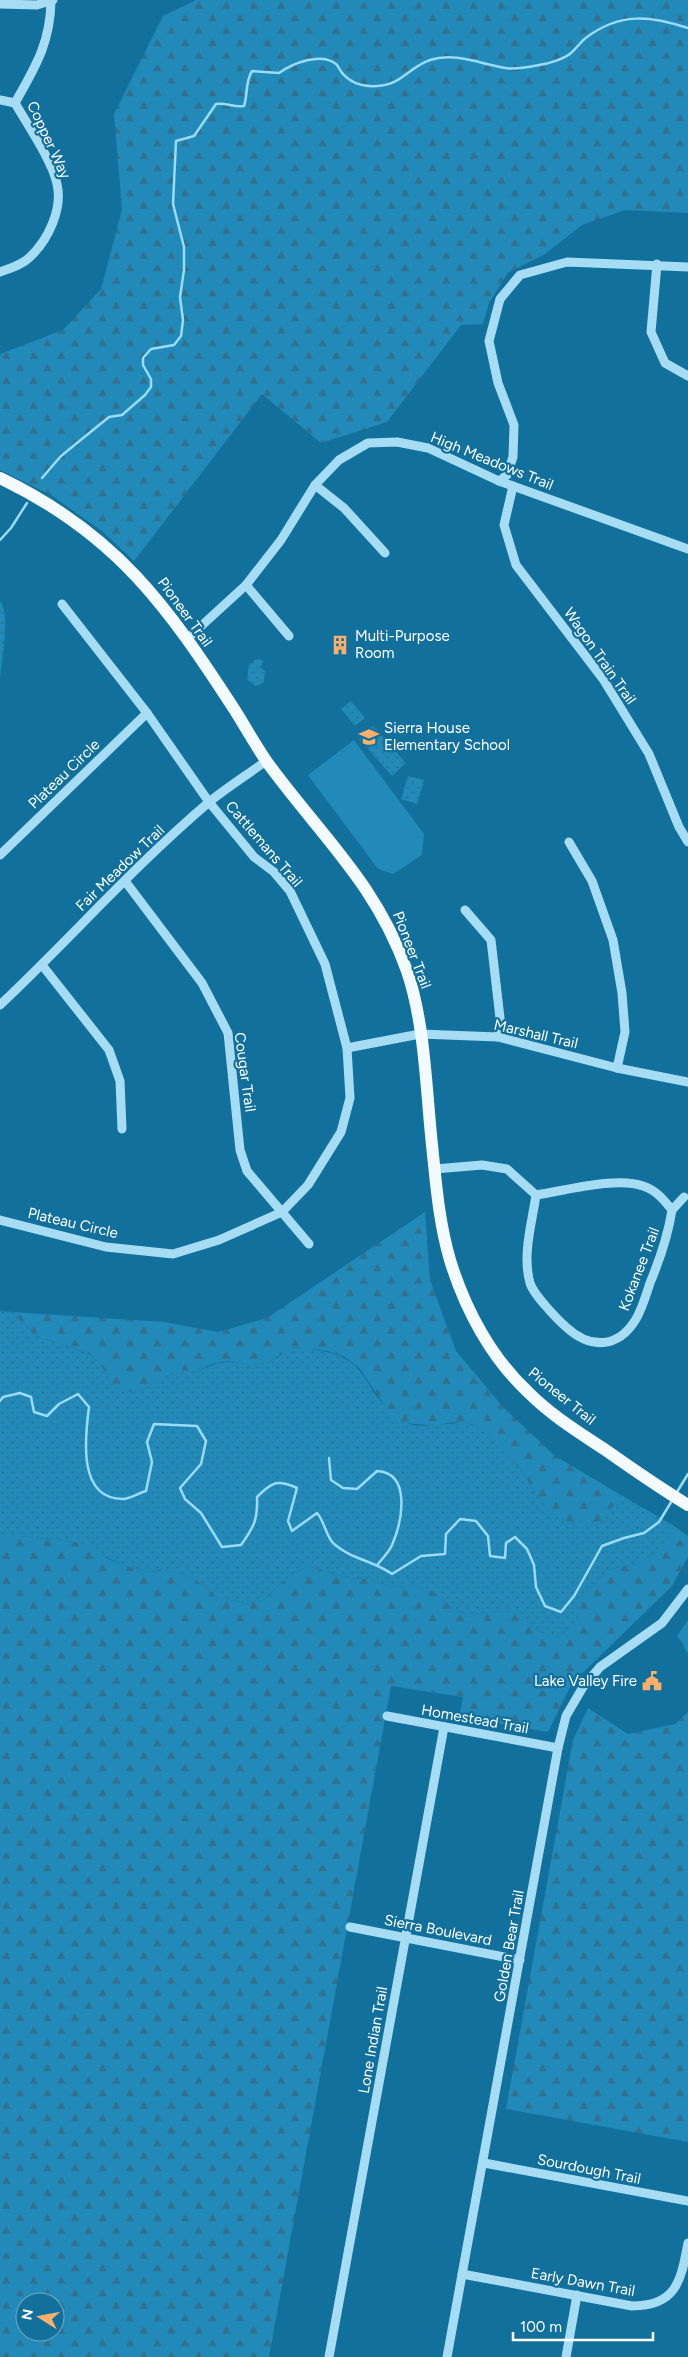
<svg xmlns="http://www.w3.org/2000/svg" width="688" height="2357" font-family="Figtree,sans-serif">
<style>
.grass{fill:url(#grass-dots)}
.forest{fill:url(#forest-firs);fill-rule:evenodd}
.garden{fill:#218ab9}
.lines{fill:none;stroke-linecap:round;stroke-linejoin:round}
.stream{stroke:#99dcf7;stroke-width:2.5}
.minor{stroke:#a7ddf4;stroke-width:9}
.major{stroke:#f4fbff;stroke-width:12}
.labels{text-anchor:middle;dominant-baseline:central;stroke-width:4.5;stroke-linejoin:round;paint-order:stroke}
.street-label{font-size:15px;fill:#fff;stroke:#12709c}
.poi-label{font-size:15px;fill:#fff;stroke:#12709c;text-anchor:start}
</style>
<defs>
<pattern id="grass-dots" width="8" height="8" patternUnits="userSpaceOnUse" patternTransform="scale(1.25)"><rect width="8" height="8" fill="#218ab9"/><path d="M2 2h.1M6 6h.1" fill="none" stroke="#32718d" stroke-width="1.8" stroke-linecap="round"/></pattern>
<pattern id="forest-firs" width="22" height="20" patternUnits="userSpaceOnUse" patternTransform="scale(1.25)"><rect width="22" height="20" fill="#218ab9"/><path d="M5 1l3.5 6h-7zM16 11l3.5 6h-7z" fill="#32718d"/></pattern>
</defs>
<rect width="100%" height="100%" fill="#12709c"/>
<g class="grass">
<path d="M0,601C11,614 1,664 0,682Z"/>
<polygon points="261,659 264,662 260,667 265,671 264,683 255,686 247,679 249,665 255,660"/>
<polygon points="351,701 365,718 355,726 341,709"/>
<polygon points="373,726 406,763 392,776 359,739"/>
<polygon points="408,776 424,780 417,804 401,799"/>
<path d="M0,1311L12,1312C20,1319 29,1331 38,1336C70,1351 99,1344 110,1385L142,1390L170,1374L182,1369L197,1372C207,1367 217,1361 229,1362C241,1362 253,1367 266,1363C276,1360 284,1351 293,1348C299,1346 309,1349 315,1350C371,1357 360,1388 394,1414C398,1417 402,1422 406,1423C424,1430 445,1422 463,1423C500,1426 528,1484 548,1511L602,1521L621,1495L674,1526L660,1551L636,1564L607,1570L584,1596L575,1625L554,1639L534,1628L517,1611L490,1612L463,1618L433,1592L413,1586L391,1587L370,1579L347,1578L308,1566L292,1574L263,1600L250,1604L216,1597L193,1578L177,1573L163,1570L150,1572L125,1566L74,1542L0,1534Z"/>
</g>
<g class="forest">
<polygon points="196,0 688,0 688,213 625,210 582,225 545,254 508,273 489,303 483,324 461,325 387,422 321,443 262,394 134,561 102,531 51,495 0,470 0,354 63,330 101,289 122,210 114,114 163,16"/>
<path d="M425,1212L430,1280L456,1351L503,1407L555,1456L621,1495L602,1521L583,1524L563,1520L548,1511L516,1463L500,1444L472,1424L452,1422L435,1426L406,1423L392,1417L360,1369L345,1357L328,1351L294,1347L267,1363L252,1365L227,1361L211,1364L197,1372L181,1370L170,1374L142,1390L130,1392L110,1385C99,1344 70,1351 38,1336C29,1331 20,1319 12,1312L164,1322L218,1332L267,1318Z"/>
<path d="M674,1526L688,1536V1557L672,1586L572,1683L548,1732L459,1717L463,1697L391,1686L269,2357H0V1534L74,1542L89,1547L108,1559L125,1566L149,1572L163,1570L177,1573L193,1578L216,1597L250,1604L263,1600L292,1574L308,1566L347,1578L370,1579L391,1587L413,1586L433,1592L463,1618L490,1612L517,1611L534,1628L554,1639L575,1625L584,1596L607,1570L636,1564L659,1551ZM25,2302H55V2332H25Z"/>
<polygon points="688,1620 688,1654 677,1636"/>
<polygon points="588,1708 628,1734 675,1724 688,1712 688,2142 506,2109 573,1740"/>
</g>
<polygon class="garden" points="354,740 424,834 422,855 393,874 378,869 308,775"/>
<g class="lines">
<g class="stream">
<path d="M42,478L61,456L109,417L122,415L145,395L151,387V379L143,365V358L151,349L174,345L181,336L183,320L180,297L184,270V247L173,204L176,141L194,136L216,104C226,102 234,108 244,106C248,94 245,82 252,71L279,73C293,63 321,52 336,64C339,67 340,71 343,74C352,84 364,87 377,86C402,85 409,67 430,60C455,52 481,64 505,68C515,70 529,67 539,65C548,64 564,59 571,53C577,48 581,41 587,37C621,12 650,16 688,28"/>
<polyline points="0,540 11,528 27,503"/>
<path d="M0,1401L3,1397L20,1393L31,1397L34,1412L47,1416L59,1404L78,1394L89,1407C85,1437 77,1500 124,1499C131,1498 139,1493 146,1491L152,1462L147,1442L154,1424L197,1426L206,1441L201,1464L180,1488L185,1499L201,1513L222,1547L241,1545C254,1527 258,1519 257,1497C272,1482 277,1479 297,1488L288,1521L292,1531L317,1513C325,1522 326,1537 334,1544C351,1559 374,1561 392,1574L421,1556L445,1554L446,1534L460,1519L476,1521L488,1536L490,1556L505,1558L506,1543L515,1537L527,1549L534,1565L536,1587L545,1606L561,1612L574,1596L602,1546L624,1538L644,1533L659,1522L673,1499"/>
<path d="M329,1458L331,1480L343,1488L357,1489L377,1471C412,1473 402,1522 392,1545C389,1552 383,1558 378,1564"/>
<polyline points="677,1492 688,1474"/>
</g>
<g class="minor">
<polyline points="0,4 37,5 53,0"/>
<polyline points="0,100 15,103"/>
<polyline points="657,264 651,332 665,363 688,376"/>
<path d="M0,272C11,268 22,265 30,257C48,240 63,209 57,184C53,162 27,124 15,103C35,67 50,44 51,2"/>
<polyline points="499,481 507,475 513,457 514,425 498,383 489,341 500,299 520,275 567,262 688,267"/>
<polyline points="315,485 344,508 385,553"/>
<polyline points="513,486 504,525 516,565 603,679 649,754 679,827 688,842"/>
<polyline points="246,585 289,636"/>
<polyline points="187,639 246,585 281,540 315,485 339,460 368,443 397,442 428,448 499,481 688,549"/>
<polyline points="569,842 592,881 613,940 622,993 625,1032 617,1068"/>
<polyline points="0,855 147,713"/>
<polyline points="125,881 202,983 228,1033 240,1150 247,1171 309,1244"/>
<polyline points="465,910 491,940 500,1018 498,1037"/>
<polyline points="42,965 109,1050 120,1081 122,1129"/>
<path d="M0,1005C70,939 134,866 208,803C226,788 247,775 266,761"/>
<polyline points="347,1048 420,1034 498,1037 617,1068 688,1082"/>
<path d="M435,1169L482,1165L507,1169L536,1195C532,1223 522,1255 530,1283C533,1294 557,1319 566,1327C590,1349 618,1349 636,1319C642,1309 646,1295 650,1283C660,1259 668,1236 672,1210C664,1200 656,1190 643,1186C617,1176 564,1191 536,1195"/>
<polyline points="672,1210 684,1197"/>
<polyline points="0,1220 106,1247 173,1254 219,1240 282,1212 308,1185 341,1132 350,1098 347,1048 325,964 290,891 274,872 254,857 209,802 147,713 62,604"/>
<polyline points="387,1716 558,1748"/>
<polyline points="350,1927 520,1960"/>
<polyline points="484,2163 688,2201"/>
<path d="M462,2274L632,2306C677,2306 681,2280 688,2243"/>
<polyline points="329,2357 444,1727"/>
<polyline points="447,2357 558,1748 566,1716 583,1687 600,1667 662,1623 688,1589"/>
<polyline points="566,2357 577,2295"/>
</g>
<path class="major" d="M0,478C117,534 168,607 236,712C246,728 256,746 267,762C320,835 376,883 407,971C425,1024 426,1089 432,1145C436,1183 439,1223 450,1260C465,1309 491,1358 529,1393C552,1416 580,1433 607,1451C634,1470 660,1488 688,1505"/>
</g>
<defs>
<symbol id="building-bare" viewBox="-9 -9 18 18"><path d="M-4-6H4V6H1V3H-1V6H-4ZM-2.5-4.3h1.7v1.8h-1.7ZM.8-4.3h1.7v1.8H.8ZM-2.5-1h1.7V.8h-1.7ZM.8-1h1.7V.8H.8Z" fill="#ffaf6a" stroke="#12709c" stroke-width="2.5" paint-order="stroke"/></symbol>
<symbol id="school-bare" viewBox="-9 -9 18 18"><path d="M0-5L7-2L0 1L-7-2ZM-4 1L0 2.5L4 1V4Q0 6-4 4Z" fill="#ffaf6a" stroke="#12709c" stroke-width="2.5" paint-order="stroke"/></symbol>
<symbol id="civic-bare" viewBox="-9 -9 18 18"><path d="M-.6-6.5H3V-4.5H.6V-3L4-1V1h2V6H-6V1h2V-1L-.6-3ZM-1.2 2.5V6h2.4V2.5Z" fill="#ffaf6a" stroke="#12709c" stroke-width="2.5" paint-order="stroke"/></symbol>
</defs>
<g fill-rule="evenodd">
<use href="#building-bare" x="326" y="631" width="28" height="28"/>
<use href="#school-bare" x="355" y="723" width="28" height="28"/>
<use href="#civic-bare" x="638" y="1667" width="28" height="28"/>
</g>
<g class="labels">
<g class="street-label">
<text transform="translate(49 140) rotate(65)">Copper Way</text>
<text transform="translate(492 461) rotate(22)">High Meadows Trail</text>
<text transform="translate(185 612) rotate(54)">Pioneer Trail</text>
<text transform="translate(600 656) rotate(55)">Wagon Train Trail</text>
<text transform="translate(64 774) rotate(-44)">Plateau Circle</text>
<text transform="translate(264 844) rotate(49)">Cattlemans Trail</text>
<text transform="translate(120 868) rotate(-44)">Fair Meadow Trail</text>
<text transform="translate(412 950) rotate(69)">Pioneer Trail</text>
<text transform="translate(536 1034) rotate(13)">Marshall Trail</text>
<text transform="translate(245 1072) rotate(82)">Cougar Trail</text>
<text transform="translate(73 1223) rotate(13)">Plateau Circle</text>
<text transform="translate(639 1269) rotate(-69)">Kokanee Trail</text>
<text transform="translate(562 1396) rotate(39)">Pioneer Trail</text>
<text transform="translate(475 1719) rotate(10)">Homestead Trail</text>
<text transform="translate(438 1930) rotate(11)">Sierra Boulevard</text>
<text transform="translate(509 1946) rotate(-80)">Golden Bear Trail</text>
<text transform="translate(373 2040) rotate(-80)">Lone Indian Trail</text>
<text transform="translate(589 2169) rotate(11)">Sourdough Trail</text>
<text transform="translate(583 2282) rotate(10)">Early Dawn Trail</text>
</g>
<g class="poi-label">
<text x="355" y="636">Multi-Purpose<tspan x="355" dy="17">Room</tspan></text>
<text x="384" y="728">Sierra House<tspan x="384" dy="17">Elementary School</tspan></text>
<text x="637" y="1681" text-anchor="end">Lake Valley Fire</text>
</g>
</g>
<g transform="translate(40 2317) rotate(281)"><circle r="24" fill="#12709c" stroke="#71a9c4"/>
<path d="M0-4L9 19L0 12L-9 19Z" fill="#ffaf6a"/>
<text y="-8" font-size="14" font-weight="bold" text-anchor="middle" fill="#ffffff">N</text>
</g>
<path d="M513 2332v8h140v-8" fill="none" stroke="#ffffff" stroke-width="2.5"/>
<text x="520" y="2332" font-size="15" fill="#ffffff" stroke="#12709c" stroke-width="4" paint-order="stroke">100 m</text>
</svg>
